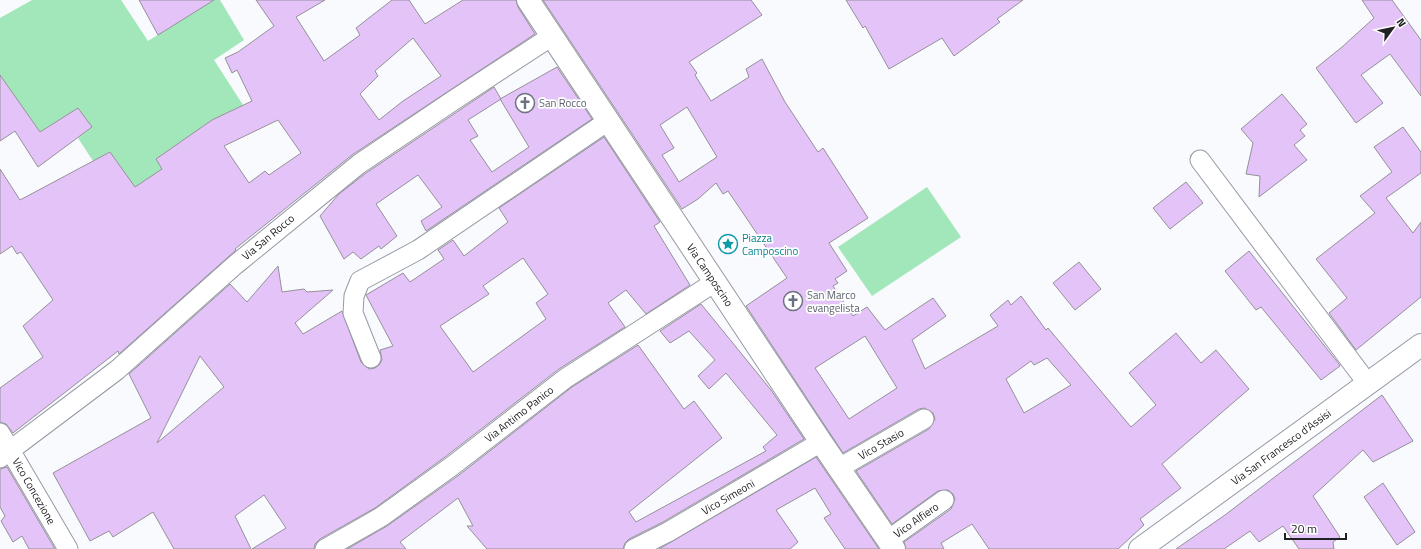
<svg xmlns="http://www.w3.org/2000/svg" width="1421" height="549" font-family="'Titillium Web',sans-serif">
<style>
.green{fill:#a2e7ba}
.building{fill:#e4c3f8;stroke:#959099;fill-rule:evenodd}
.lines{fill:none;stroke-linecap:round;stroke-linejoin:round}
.street-casing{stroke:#969aa4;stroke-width:21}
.secondary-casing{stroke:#969aa4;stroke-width:24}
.street{stroke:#fff;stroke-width:19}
.secondary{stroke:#fff;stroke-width:22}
.labels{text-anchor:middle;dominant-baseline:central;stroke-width:3.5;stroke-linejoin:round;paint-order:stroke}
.worship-label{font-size:11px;fill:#5b616d;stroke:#fff;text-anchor:start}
.street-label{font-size:11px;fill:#202125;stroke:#fff}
.culture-label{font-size:11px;fill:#0d838f;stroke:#fff;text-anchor:start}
</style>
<rect width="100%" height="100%" fill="#f8fafe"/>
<g class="green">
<polygon points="32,0 121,0 148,41 214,0 220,0 244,40 214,60 243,105 212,120 156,159 162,169 135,187 110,152 93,161 78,138 92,127 78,108 40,132 0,75 0,18"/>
<polygon points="927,187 961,237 872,296 838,247"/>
</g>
<g class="building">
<polygon points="139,0 214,0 158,35"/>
<path d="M256,0H325L296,17L324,61L360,35L356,28L392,0H409L425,24L463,0H516L518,7L535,34L352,155L235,249L236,250L119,354L118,351L13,433L6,424L0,422V388L43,357L23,326L53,300L21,252L17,254L12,246L0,254V169L20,200L110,152L135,187L162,169L156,159L212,120L252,101L237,70L232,73L225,58L238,52L274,26ZM413,38L441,76L403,101L379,120L360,94L378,76L375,71ZM278,120L301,153L269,175L265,171L249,183L224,146Z"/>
<path d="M543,0H751L762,15L689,62L697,73L695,75L711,101L749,77L746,69L762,59L785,102L818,152L823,148L868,218L829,243L847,271L835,279L838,283L833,286L853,316L867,307L885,330L933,298L946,316L912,340L925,369L998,326L990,315L1008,300L1011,305L1021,296L1046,330L1048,328L1131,427L1156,405L1129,373L1176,333L1201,363L1216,350L1249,389L1162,464L1181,488L1140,519L1144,525L1118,549H989L972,524L941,543L944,549H906L904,542L951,509L955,499L953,494L948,490L938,491L892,524L856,471L929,429L935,419L933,413L924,408L919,409L843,453L746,306L787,278L728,191L723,194L716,183L698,199L682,209ZM687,107L717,157L679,182L662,155L674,148L660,125ZM865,336L897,388L849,419L815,368ZM1047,358L1071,385L1024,413L1006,379L1031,361L1034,365Z"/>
<polygon points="846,0 1023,0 997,19 1000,22 954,56 942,38 889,69 865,26 863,28"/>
<polygon points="1362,0 1392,0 1421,40 1421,96 1390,54 1361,75 1383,103 1356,123 1316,68 1342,47 1374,18"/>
<polygon points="557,67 592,119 426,231 421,221 442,207 418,175 376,204 397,236 381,249 379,246 361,259 353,252 344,259 320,216 339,194 366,173 494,87 501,99 468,120 478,136 470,140 492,172 529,147 500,99"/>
<polygon points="0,75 40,132 78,108 92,127 38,167 15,131 0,141"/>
<polygon points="1282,94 1307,124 1300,130 1305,136 1294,145 1307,160 1259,197 1260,176 1246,174 1253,143 1241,129"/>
<polygon points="1403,127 1421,152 1421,173 1386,198 1413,233 1421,222 1421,297 1356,350 1329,313 1347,298 1316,259 1375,213 1360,196 1392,172 1374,147"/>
<path d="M604,137L660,222L654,226L690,285L646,314L626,290L608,303L625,327L559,369L445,457L375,508L320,539L315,544L314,549H252L286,528L264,495L235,516L251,549H174L153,512L113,537L109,531L90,541L53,473L151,418L129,374L230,284L247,302L278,266L282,292L304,289L307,292L333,290L295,323L303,334L342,311L361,362L369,369L375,368L379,365L382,360L380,350L393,346L366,295L403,273L410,282L444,259L438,250L453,240L464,256L508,222L499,208ZM523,258L548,294L536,303L546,319L473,372L440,326L489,294L483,286ZM200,356L224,387L157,443L177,403Z"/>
<polygon points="1186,182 1203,203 1170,229 1153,208"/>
<polygon points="1249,251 1339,364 1340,366 1321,380 1261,307 1256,310 1225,271"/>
<polygon points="1079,262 1101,289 1075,310 1053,283"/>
<polygon points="701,304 771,390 804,439 663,522 629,539 625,543 623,549 487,549 467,526 473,526 458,498 400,542 406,549 347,549 387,526 459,475 572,387 638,345 684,409 694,401 722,438 629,512 636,522 766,451 763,447 777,435 726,373 709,389 698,376 715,360 689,331 670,343 660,331"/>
<polygon points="1382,395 1413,441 1373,462 1363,450 1313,496 1340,537 1333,542 1334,549 1299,549 1283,526 1259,542 1250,531 1224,549 1176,549 1225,515"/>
<polygon points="816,457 879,549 845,549 824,518 831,514 815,488 776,510 798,542 790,549 659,549"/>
<polygon points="7,467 55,549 29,549 22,536 13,542 1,521 5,516 0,507 0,469"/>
<polygon points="1383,483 1415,532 1397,545 1364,497"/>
</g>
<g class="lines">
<defs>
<g id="street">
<polyline points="1200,160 1368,384"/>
<polyline points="371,358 353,313 354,296 360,281 418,250 608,121"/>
<polyline points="0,433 68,549"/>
<polyline points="0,458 117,370 235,265 359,164 454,100 552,36"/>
<polyline points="839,468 924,419"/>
<polyline points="888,540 944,500"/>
<polyline points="325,549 381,517 452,466 566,378 715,282"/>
<polyline points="634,549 668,532 821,442"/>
</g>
<g id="secondary">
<polyline points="528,0 821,442 894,549"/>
<polyline points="1140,549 1421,345"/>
</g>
</defs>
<use href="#street" class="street-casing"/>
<use href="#secondary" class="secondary-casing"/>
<use href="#street" class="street"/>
<use href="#secondary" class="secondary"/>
</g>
<defs>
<symbol id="church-ring" viewBox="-11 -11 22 22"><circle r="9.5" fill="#fff" stroke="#6b7280" stroke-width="1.5"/><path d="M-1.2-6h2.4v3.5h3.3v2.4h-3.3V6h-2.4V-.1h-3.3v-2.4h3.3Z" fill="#6b7280"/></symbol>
<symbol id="sight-ring" viewBox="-11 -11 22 22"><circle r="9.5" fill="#fff" stroke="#0f9aa8" stroke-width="1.5"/><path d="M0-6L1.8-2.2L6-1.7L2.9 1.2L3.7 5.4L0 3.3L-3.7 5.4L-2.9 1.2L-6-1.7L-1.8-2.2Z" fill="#0f9aa8"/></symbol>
</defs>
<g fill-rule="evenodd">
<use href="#church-ring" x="514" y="92" width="22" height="22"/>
<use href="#sight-ring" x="717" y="233" width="22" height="22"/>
<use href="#church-ring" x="782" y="290" width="22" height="22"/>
</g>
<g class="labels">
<g class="worship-label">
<text x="539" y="103">San Rocco</text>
<text x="807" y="295">San Marco<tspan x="807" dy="13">evangelista</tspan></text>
</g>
<g class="street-label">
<text transform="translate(268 237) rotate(-40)">Via San Rocco</text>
<text transform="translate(710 275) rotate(56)">Via Camposcino</text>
<text transform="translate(519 414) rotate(-38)">Via Antimo Panico</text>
<text transform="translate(881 444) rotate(-30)">Vico Stasio</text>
<text transform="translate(1281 447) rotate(-36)">Via San Francesco d'Assisi</text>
<text transform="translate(34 491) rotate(60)">Vico Concezione</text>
<text transform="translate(728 497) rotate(-30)">Vico Simeoni</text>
<text transform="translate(916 520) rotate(-35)">Vico Alfiero</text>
</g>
<g class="culture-label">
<text x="742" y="238">Piazza<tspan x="742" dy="13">Camposcino</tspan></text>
</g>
</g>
<g transform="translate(1393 28) rotate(57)" stroke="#ffffff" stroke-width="3" paint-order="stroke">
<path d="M0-3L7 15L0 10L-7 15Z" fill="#202125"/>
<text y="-6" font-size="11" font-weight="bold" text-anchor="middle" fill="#202125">N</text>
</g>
<path d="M1285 533v6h61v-6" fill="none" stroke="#202125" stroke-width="2"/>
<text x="1291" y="533" font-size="12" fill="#202125" stroke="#ffffff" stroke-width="3" paint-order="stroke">20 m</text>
</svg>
